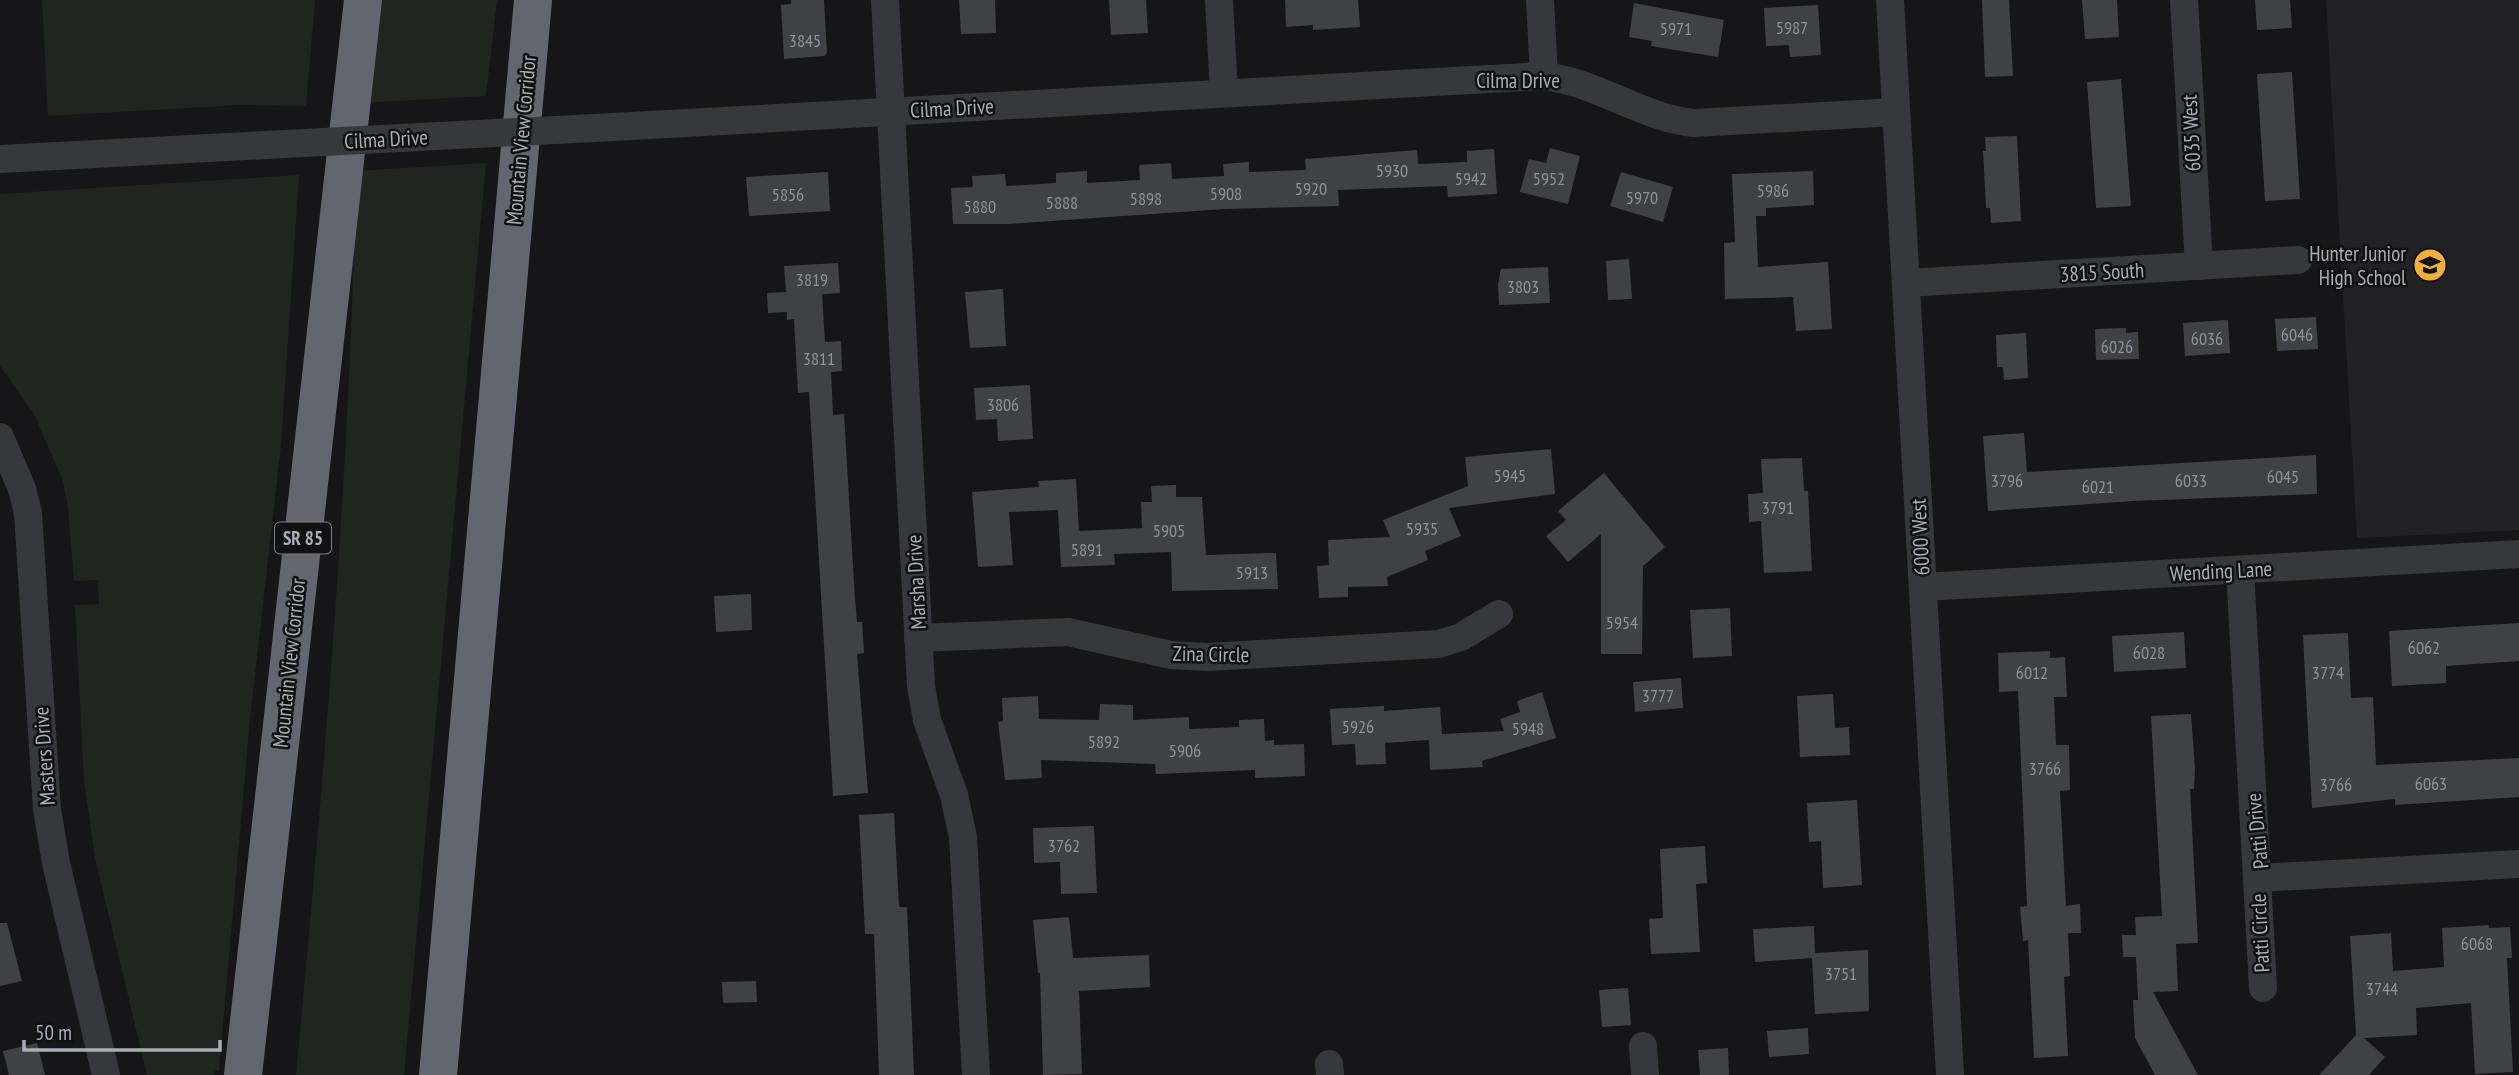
<svg xmlns="http://www.w3.org/2000/svg" width="2519" height="1075" font-family="'PT Sans Narrow',sans-serif">
<style>
.built{fill:#222225}
.green{fill:#1e261f}
.building{fill:#404145}
.lines{fill:none;stroke-linecap:round;stroke-linejoin:round}
.minor{stroke:#37383d;stroke-width:28}
.highway{stroke:#63666e;stroke-width:38}
.minor-bridge{stroke:#37383d;stroke-width:28}
.labels{text-anchor:middle;dominant-baseline:central;stroke-width:5;stroke-linejoin:round;paint-order:stroke}
.number-label{font-size:18px;fill:#8e929b}
.shield{fill:#111113;stroke:#7b7e86;stroke-width:2}
.shield-label{font-size:19px;font-weight:bold;fill:#a8adb8}
.street-label{font-size:21px;fill:#a8adb8;stroke:#111113}
.poi-label{font-size:21px;fill:#a8adb8;stroke:#111113;text-anchor:end}
</style>
<rect width="100%" height="100%" fill="#161618"/>
<polygon class="built" points="2326,0 2519,0 2519,530 2357,538"/>
<g class="green">
<polygon points="42,0 315,0 306,106 239,105 48,116"/>
<polygon points="381,0 497,0 486,96 362,103"/>
<path d="M486,163L404,1075H296C324,775 350,473 356,171Z"/>
<polygon points="299,175 281,445 250,719 219,1070 215,1071 214,1075 147,1075 95,858 84,781 75,605 99,604 98,580 74,581 68,508 63,481 34,414 0,366 0,194"/>
</g>
<g class="building">
<polygon points="791,0 824,0 827,53 824,56 784,59 781,5 791,4"/>
<polygon points="959,0 995,0 996,33 961,34"/>
<polygon points="1109,0 1146,0 1148,33 1111,35"/>
<polygon points="1285,0 1358,0 1360,27 1313,30 1313,25 1286,27"/>
<polygon points="1982,0 2009,0 2013,76 1985,77"/>
<polygon points="2082,0 2117,0 2119,37 2085,39"/>
<polygon points="2255,0 2290,0 2292,28 2257,30"/>
<polygon points="1634,3 1724,20 1718,57 1651,46 1652,41 1629,37"/>
<polygon points="1818,5 1821,55 1790,57 1789,45 1766,46 1764,8"/>
<polygon points="2292,72 2300,199 2265,201 2257,74"/>
<polygon points="2121,79 2131,206 2096,208 2087,82"/>
<polygon points="2017,136 2021,221 1991,223 1990,208 1986,208 1983,151 1986,151 1985,137"/>
<polygon points="1550,148 1580,156 1568,204 1520,192 1529,159 1546,163"/>
<polygon points="1494,149 1497,194 1448,197 1447,186 1338,190 1339,206 1224,209 1008,224 953,224 951,188 973,187 972,176 1005,174 1006,186 1056,183 1056,173 1087,171 1087,183 1140,180 1139,165 1171,163 1172,179 1224,176 1223,164 1249,162 1249,172 1306,170 1305,159 1417,150 1418,164 1467,162 1467,151"/>
<polygon points="1813,171 1814,205 1766,208 1766,216 1756,216 1758,267 1828,262 1832,329 1796,331 1793,297 1725,299 1724,243 1735,242 1732,174"/>
<polygon points="828,172 830,211 749,216 746,177"/>
<polygon points="1621,172 1673,187 1663,222 1610,206"/>
<polygon points="1629,259 1632,299 1608,300 1606,261"/>
<polygon points="838,263 840,293 822,294 825,342 841,341 842,371 831,372 833,415 844,414 855,599 857,622 862,622 864,653 857,654 868,793 833,796 809,392 798,393 794,319 787,320 787,312 768,313 767,293 786,292 784,266"/>
<polygon points="1548,267 1550,303 1499,305 1498,284 1501,269"/>
<polygon points="1003,289 1006,346 970,348 965,292"/>
<polygon points="2316,317 2318,349 2277,351 2275,319"/>
<polygon points="2228,320 2230,353 2185,356 2183,323"/>
<polygon points="2126,328 2126,333 2138,332 2139,359 2096,360 2095,329"/>
<polygon points="2026,333 2028,378 2004,380 2003,367 1997,367 1996,335"/>
<polygon points="1030,385 1033,439 998,441 997,419 976,420 974,388"/>
<polygon points="2024,433 2027,472 2316,455 2317,494 2134,501 1988,511 1983,436"/>
<polygon points="1551,449 1555,494 1449,508 1461,536 1425,551 1428,560 1387,577 1388,586 1348,587 1348,597 1319,598 1317,566 1329,565 1328,540 1390,537 1383,520 1468,486 1465,457"/>
<polygon points="1802,458 1804,491 1808,491 1812,571 1764,573 1761,521 1749,522 1748,494 1763,493 1761,459"/>
<polygon points="1604,473 1665,547 1643,566 1642,654 1601,654 1601,534 1568,562 1546,536 1566,520 1558,511"/>
<polygon points="1076,479 1079,531 1142,528 1141,502 1152,502 1151,486 1176,485 1176,497 1202,497 1206,555 1276,553 1278,589 1172,591 1171,552 1114,554 1115,565 1061,567 1058,510 1009,512 1013,565 978,567 972,492 1039,487 1038,481"/>
<polygon points="751,594 752,630 716,632 714,596"/>
<polygon points="1730,608 1732,656 1693,658 1690,610"/>
<polygon points="2519,623 2519,661 2446,666 2446,683 2392,686 2389,631"/>
<polygon points="2184,632 2186,668 2114,672 2112,636"/>
<polygon points="2348,633 2351,698 2373,697 2376,765 2519,758 2519,797 2395,805 2395,799 2312,808 2303,635"/>
<polygon points="2050,651 2050,658 2065,657 2067,697 2054,697 2056,745 2069,745 2070,790 2060,791 2066,906 2080,904 2081,933 2068,933 2070,976 2064,977 2068,1056 2034,1058 2028,940 2023,941 2020,907 2027,906 2018,691 1999,692 1998,653"/>
<polygon points="1681,678 1683,708 1635,712 1633,682"/>
<polygon points="1542,692 1556,738 1482,761 1483,767 1430,770 1429,740 1385,743 1386,764 1356,765 1355,744 1332,745 1330,709 1384,706 1384,711 1440,707 1442,734 1504,731 1500,719 1520,712 1517,701"/>
<polygon points="1833,694 1835,728 1849,727 1850,755 1800,757 1797,696"/>
<polygon points="1038,696 1039,719 1099,720 1100,704 1133,705 1133,720 1189,717 1189,729 1239,727 1239,720 1264,719 1265,741 1274,740 1274,745 1304,744 1305,776 1255,778 1255,770 1156,774 1155,764 1041,760 1042,778 1005,780 998,722 1003,721 1002,698"/>
<polygon points="2191,714 2195,768 2194,789 2190,789 2198,943 2176,944 2178,991 2153,992 2198,1075 2155,1075 2135,1038 2133,1000 2138,1000 2136,957 2123,957 2122,935 2136,935 2135,917 2162,916 2151,716"/>
<polygon points="1857,800 1862,885 1823,888 1821,841 1809,842 1807,803"/>
<polygon points="894,813 899,907 907,907 914,1075 879,1075 874,934 865,934 859,815"/>
<polygon points="1094,826 1097,893 1061,894 1060,862 1034,863 1033,828"/>
<polygon points="1705,846 1707,883 1696,884 1700,952 1651,954 1649,919 1663,918 1660,849"/>
<polygon points="1069,917 1073,958 1149,955 1150,987 1079,991 1082,1074 1043,1075 1040,973 1038,973 1033,920"/>
<polygon points="0,923 7,923 22,981 0,986"/>
<polygon points="2489,925 2489,928 2510,927 2512,958 2507,958 2513,1072 2475,1074 2471,1003 2416,1008 2417,1035 2364,1038 2385,1057 2369,1075 2319,1075 2356,1035 2350,936 2391,933 2393,971 2444,967 2442,928"/>
<polygon points="1814,926 1815,953 1868,950 1869,1011 1815,1014 1812,958 1755,962 1753,929"/>
<polygon points="756,981 757,1002 723,1003 722,982"/>
<polygon points="1628,988 1631,1025 1602,1027 1599,990"/>
<polygon points="1808,1028 1809,1054 1769,1057 1767,1031"/>
<polygon points="37,1043 45,1075 9,1075 3,1051"/>
<polygon points="1728,1048 1729,1075 1700,1075 1698,1050"/>
</g>
<g class="lines">
<g class="minor">
<polyline points="885,0 921,686 927,720 954,795 963,837 976,1075"/>
<polyline points="1219,0 1224,93"/>
<polyline points="1540,0 1544,76"/>
<polyline points="1890,0 1950,1075"/>
<polyline points="2184,0 2199,266"/>
<path d="M613,127L1544,76C1597,82 1640,117 1694,123L1896,112"/>
<polyline points="0,159 266,145"/>
<polyline points="1906,283 2298,260"/>
<polyline points="0,437 22,489 28,513 47,809 56,863 106,1075"/>
<polyline points="2240,570 2263,988"/>
<polyline points="1923,587 2519,554"/>
<polyline points="918,638 1068,632 1171,655 1207,657 1439,644 1461,637 1499,614"/>
<polyline points="2257,878 2519,864"/>
<polyline points="1643,1046 1645,1075"/>
<polyline points="1329,1064 1330,1075"/>
</g>
<g class="highway">
<polyline points="243,1075 363,0"/>
<polyline points="438,1075 533,0"/>
</g>
<polyline class="minor-bridge" points="266,145 613,127"/>
</g>
<defs>
<symbol id="school-disc" viewBox="-11 -11 22 22"><circle r="9.5" fill="#f2b134" stroke="#111113"/><path d="M0-5L7-2L0 1L-7-2ZM-4 1L0 2.5L4 1V4Q0 6-4 4Z" fill="#111"/></symbol>
</defs>
<g fill-rule="evenodd">
<use href="#school-disc" x="2411" y="246" width="38" height="38"/>
</g>
<g class="labels">
<g class="number-label">
<text x="1792" y="27">5987</text>
<text x="1676" y="28">5971</text>
<text x="805" y="40">3845</text>
<text x="1392" y="170">5930</text>
<text x="1471" y="178">5942</text>
<text x="1549" y="178">5952</text>
<text x="1311" y="188">5920</text>
<text x="1773" y="190">5986</text>
<text x="1226" y="193">5908</text>
<text x="788" y="194">5856</text>
<text x="1642" y="197">5970</text>
<text x="1146" y="198">5898</text>
<text x="1062" y="202">5888</text>
<text x="980" y="206">5880</text>
<text x="812" y="279">3819</text>
<text x="1523" y="286">3803</text>
<text x="2297" y="334">6046</text>
<text x="2207" y="338">6036</text>
<text x="2117" y="346">6026</text>
<text x="819" y="358">3811</text>
<text x="1003" y="404">3806</text>
<text x="1510" y="475">5945</text>
<text x="2283" y="476">6045</text>
<text x="2007" y="480">3796</text>
<text x="2191" y="480">6033</text>
<text x="2098" y="486">6021</text>
<text x="1778" y="507">3791</text>
<text x="1422" y="528">5935</text>
<text x="1169" y="530">5905</text>
<text x="1087" y="549">5891</text>
<text x="1252" y="572">5913</text>
<text x="1622" y="622">5954</text>
<text x="2424" y="647">6062</text>
<text x="2149" y="652">6028</text>
<text x="2032" y="672">6012</text>
<text x="2328" y="672">3774</text>
<text x="1658" y="695">3777</text>
<text x="1358" y="726">5926</text>
<text x="1528" y="728">5948</text>
<text x="1104" y="741">5892</text>
<text x="1185" y="750">5906</text>
<text x="2045" y="768">3766</text>
<text x="2431" y="783">6063</text>
<text x="2336" y="784">3766</text>
<text x="1064" y="845">3762</text>
<text x="2477" y="943">6068</text>
<text x="1841" y="973">3751</text>
<text x="2382" y="988">3744</text>
</g>
<rect class="shield" x="275" y="522.5" width="56" height="31" rx="5"/>
<g class="shield-label">
<text x="303" y="538">SR 85</text>
</g>
<g class="street-label">
<text x="1518" y="80">Cilma Drive</text>
<text transform="translate(952 108) rotate(-3)">Cilma Drive</text>
<text transform="translate(2191 133) rotate(-93)">6035 West</text>
<text transform="translate(386 139) rotate(-3)">Cilma Drive</text>
<text transform="translate(521 140) rotate(-85)">Mountain View Corridor</text>
<text transform="translate(2102 272) rotate(-3)">3815 South</text>
<text transform="translate(1920 537) rotate(-93)">6000 West</text>
<text transform="translate(2221 571) rotate(-3)">Wending Lane</text>
<text transform="translate(916 582) rotate(-93)">Marsha Drive</text>
<text transform="translate(1211 654) rotate(1)">Zina Circle</text>
<text transform="translate(289 663) rotate(-84)">Mountain View Corridor</text>
<text transform="translate(44 756) rotate(-94)">Masters Drive</text>
<text transform="translate(2257 831) rotate(-96)">Patti Drive</text>
<text transform="translate(2260 933) rotate(-93)">Patti Circle</text>
</g>
<g class="poi-label">
<text x="2406" y="253">Hunter Junior<tspan x="2406" dy="24">High School</tspan></text>
</g>
</g>
<path d="M24 1040v10h196v-10" fill="none" stroke="#a8adb8" stroke-width="3.5"/>
<text x="35" y="1040" font-size="21" fill="#a8adb8" stroke="#111113" stroke-width="5" paint-order="stroke">50 m</text>
</svg>
